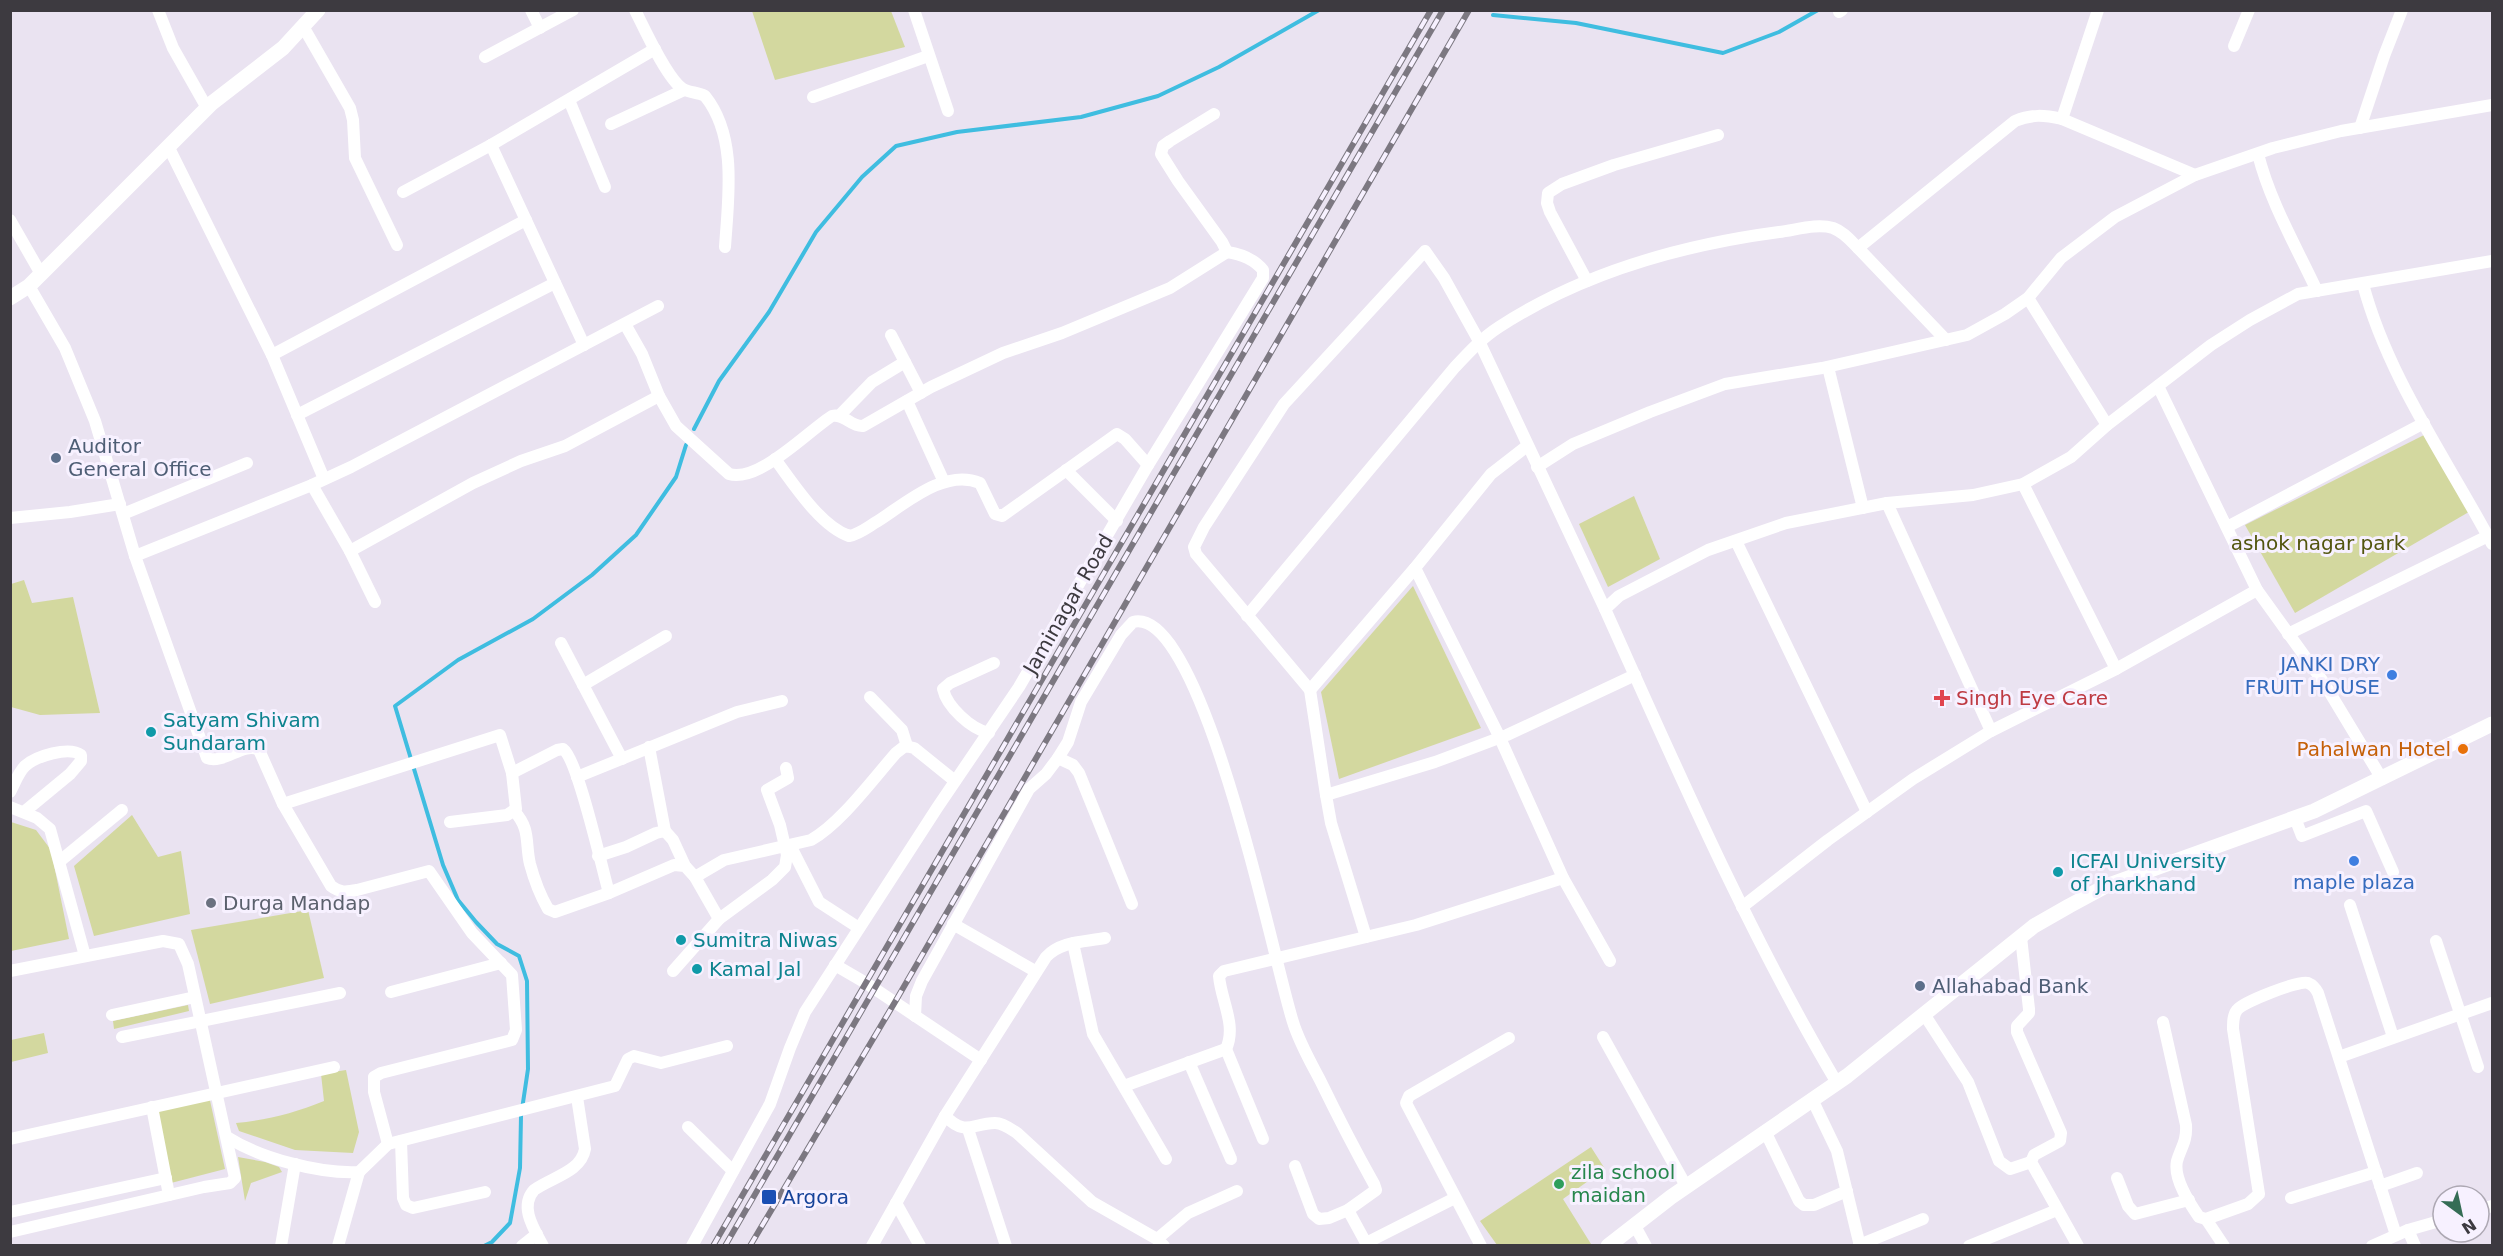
<svg xmlns="http://www.w3.org/2000/svg" width="2503" height="1256" font-family="'DejaVu Sans',sans-serif">
<style>
.green{fill:#d3d89f}
.lines{fill:none;stroke-linecap:round;stroke-linejoin:round}
.stream{stroke:#3fbde0;stroke-width:4}
.minor{stroke:#fff;stroke-width:12}
.tertiary{stroke:#fff;stroke-width:15}
.rail-casing{stroke:#7c7881;stroke-width:6}
.rail{stroke:#f7f1ff;stroke-width:4;stroke-dasharray:11;stroke-linecap:butt}
.service-dot{fill:#5c6f8a;stroke:#f7f1ff;stroke-width:2}
.shop-dot{fill:#3f7fe0;stroke:#f7f1ff;stroke-width:2}
.health-dot{fill:#e0444e;stroke:#f7f1ff;stroke-width:2}
.culture-dot{fill:#0f9aa8;stroke:#f7f1ff;stroke-width:2}
.food-dot{fill:#e8710a;stroke:#f7f1ff;stroke-width:2}
.worship-dot{fill:#6b7280;stroke:#f7f1ff;stroke-width:2}
.leisure-dot{fill:#2e9e5b;stroke:#f7f1ff;stroke-width:2}
.transit-dot{fill:#1a4fb4;stroke:#f7f1ff;stroke-width:2}
.labels{text-anchor:middle;dominant-baseline:central;stroke-width:6;stroke-linejoin:round;paint-order:stroke}
.service-label{font-size:20px;fill:#4e5e75;stroke:#f7f1ff;text-anchor:start}
.park-label{font-size:20px;fill:#52550e;stroke:#f7f1ff}
.street-label{font-size:20px;fill:#3d3a40;stroke:#f7f1ff}
.shop-label{font-size:20px;fill:#366cbe;stroke:#f7f1ff;text-anchor:end}
.health-label{font-size:20px;fill:#be3a42;stroke:#f7f1ff;text-anchor:start}
.culture-label{font-size:20px;fill:#0d838f;stroke:#f7f1ff;text-anchor:start}
.food-label{font-size:20px;fill:#c56008;stroke:#f7f1ff;text-anchor:end}
.worship-label{font-size:20px;fill:#5b616d;stroke:#f7f1ff;text-anchor:start}
.leisure-label{font-size:20px;fill:#27864d;stroke:#f7f1ff;text-anchor:start}
.transit-label{font-size:20px;fill:#164399;stroke:#f7f1ff;text-anchor:start}
</style>
<rect width="100%" height="100%" fill="#eae3f1"/>
<g class="green">
<polygon points="752,11 891,11 905,47 775,80"/>
<polygon points="2428,433 2474,509 2295,613 2245,525"/>
<polygon points="1634,496 1660,559 1608,587 1579,524"/>
<polygon points="24,580 32,603 73,597 100,713 40,715 11,707 11,584"/>
<polygon points="1413,586 1481,728 1339,779 1321,692"/>
<polygon points="132,815 158,857 181,851 190,914 94,936 74,866"/>
<polygon points="11,822 36,830 51,850 69,939 11,951"/>
<polygon points="308,910 324,978 210,1004 191,930"/>
<polygon points="188,1005 189,1011 114,1029 113,1021"/>
<polygon points="44,1033 48,1053 11,1062 11,1040"/>
<path d="M346,1070L359,1132L353,1153L295,1150L239,1131L236,1123C268,1120 294,1113 324,1101L321,1074Z"/>
<polygon points="209,1096 225,1169 171,1183 155,1110"/>
<polygon points="1591,1147 1605,1169 1563,1199 1591,1244 1497,1245 1480,1221"/>
<polygon points="238,1157 265,1162 279,1167 282,1172 251,1183 245,1201"/>
</g>
<g class="lines">
<g class="stream">
<polyline points="1493,15 1576,23 1723,53 1779,32 1818,10"/>
<polyline points="694,429 719,381 769,312 816,232 862,177 896,146 957,132 1081,117 1158,96 1219,67 1319,10"/>
<polyline points="484,1246 492,1242 510,1223 520,1168 521,1116 528,1069 527,981 519,956 497,944 476,922 458,900 443,865 395,706 458,660 533,619 592,575 636,535 676,477 686,445"/>
</g>
<g class="minor">
<polyline points="158,10 173,48 207,108"/>
<polyline points="531,10 540,28"/>
<path d="M635,10C644,28 667,79 683,89C690,93 698,92 705,96C738,137 728,199 725,247"/>
<polyline points="914,10 948,111"/>
<polyline points="1839,12 1842,10"/>
<polyline points="304,28 350,108 353,120 355,158 397,245"/>
<polyline points="2234,46 2249,10"/>
<polyline points="485,57 573,10"/>
<polyline points="813,97 928,56"/>
<polyline points="569,100 605,187"/>
<polyline points="2062,119 2098,10"/>
<polyline points="611,124 684,90"/>
<polyline points="2360,128 2384,56 2402,10"/>
<polyline points="491,145 584,345"/>
<polyline points="168,146 272,355 324,479"/>
<path d="M2258,154C2270,202 2296,246 2317,291"/>
<polyline points="403,192 491,145 655,49"/>
<polyline points="10,220 41,274"/>
<polyline points="1587,281 1550,212 1547,203 1548,193 1562,184 1614,165 1718,135"/>
<path d="M2363,284C2388,378 2447,459 2492,544"/>
<path d="M29,286L65,348L95,421L135,556L207,758C223,765 244,741 259,750L283,804L331,886C340,893 346,892 357,890L429,871L472,933L512,975L516,1030L512,1040L381,1073L374,1077V1092L388,1144"/>
<polyline points="2028,298 2107,425"/>
<path d="M625,324L642,354L659,396L676,426L729,474C759,483 808,431 832,416C844,413 851,427 863,426L931,387L1003,353L1062,333L1170,288L1224,254L1227,252L1222,242L1178,181L1161,154L1163,146L1170,141L1214,114"/>
<polyline points="891,335 921,393"/>
<path d="M1946,340L1858,248L2015,121C2032,114 2044,115 2062,119L2195,175"/>
<polyline points="272,355 526,220"/>
<polyline points="1828,367 1863,508"/>
<polyline points="2158,386 2257,590 2324,683 2382,779"/>
<polyline points="907,401 944,482"/>
<polyline points="297,415 555,283"/>
<polyline points="840,415 872,382 905,362"/>
<path d="M775,459C793,483 820,526 849,536C860,534 869,526 878,521C906,503 945,468 980,483L995,514L1002,516L1117,434L1125,439L1148,465"/>
<polyline points="1537,467 1573,444 1650,412 1725,384 1822,368 1967,335 2005,314 2028,298 2061,258 2115,217 2195,175 2273,148 2341,131 2492,105"/>
<polyline points="1066,470 1117,521"/>
<polyline points="2023,484 2116,669"/>
<polyline points="312,485 350,551 375,602"/>
<polyline points="1887,503 1991,731"/>
<polyline points="123,514 247,463"/>
<polyline points="10,518 70,512 120,504"/>
<polyline points="2227,527 2424,423"/>
<polyline points="1736,541 1867,812"/>
<polyline points="350,551 473,483 521,461 565,446 659,396"/>
<polyline points="135,556 312,485 351,467 658,306"/>
<polyline points="1415,568 1500,738 1563,878 1610,961"/>
<polyline points="1605,609 1479,341 1444,278 1425,251 1284,404 1204,527 1194,547 1196,554 1310,690 1326,795 1435,762 1507,735 1635,675"/>
<path d="M1247,616L1455,367C1469,352 1482,338 1499,327C1582,273 1681,245 1779,232C1796,230 1817,223 1833,228C1844,232 1850,240 1858,248"/>
<polyline points="2288,634 2488,536"/>
<polyline points="561,643 622,759"/>
<polyline points="583,685 666,636"/>
<polyline points="1310,690 1415,568 1491,474 1527,446"/>
<polyline points="870,697 902,730 907,746"/>
<path d="M989,733C971,729 947,707 943,689L950,683L994,663"/>
<polyline points="649,747 665,831"/>
<polyline points="1058,758 1073,765 1079,773 1132,904"/>
<path d="M512,773L557,750L563,749C578,759 602,869 609,893"/>
<polyline points="577,777 737,712 782,701"/>
<path d="M10,792C15,783 18,773 25,766C36,756 69,746 81,755V761L70,774L24,812"/>
<polyline points="1326,795 1331,823 1366,937"/>
<polyline points="283,804 500,735 512,773 516,809 507,815 450,822"/>
<polyline points="10,807 37,818 50,829 85,956"/>
<path d="M514,811C531,829 525,843 530,864C534,879 540,895 548,909L555,912L609,893L674,865L685,866L695,877L724,860L811,840C841,823 873,779 896,753L905,746L914,748L955,781"/>
<polyline points="2295,818 2302,836 2366,811 2393,872"/>
<polyline points="790,845 819,902 859,928"/>
<polyline points="598,856 626,847 656,833 665,831 673,840 685,866"/>
<polyline points="60,861 122,810"/>
<polyline points="695,877 719,919"/>
<polyline points="2350,905 2393,1037"/>
<polyline points="1742,907 1828,840 1913,779 1991,731 2116,669 2257,590"/>
<polyline points="953,924 1035,971"/>
<polyline points="2021,937 2029,1009 2029,1013 2017,1026 2017,1032 2061,1133 2060,1141 2034,1155 2031,1162 2078,1246"/>
<polyline points="2436,941 2478,1067"/>
<polyline points="1073,943 1093,1034 1166,1159"/>
<polyline points="835,965 866,983 981,1060"/>
<polyline points="10,971 163,941 179,944 188,964 235,1178 230,1183 204,1187 10,1232"/>
<polyline points="673,971 719,919 772,880 785,867 787,855 780,825 767,790 788,778 786,768"/>
<polyline points="391,992 501,963"/>
<polyline points="1924,1014 1968,1082 1999,1161 2010,1169 2031,1162"/>
<polyline points="112,1015 195,997"/>
<path d="M915,1016L916,996L922,981L1029,789L1046,774L1058,758L1068,742L1081,702L1121,635L1133,622C1203,604 1275,968 1293,1022C1299,1042 1310,1061 1320,1080C1337,1115 1355,1150 1374,1184L1376,1190L1348,1210"/>
<path d="M2163,1022L2186,1125C2187,1142 2181,1147 2177,1161C2173,1179 2190,1204 2199,1217L2206,1219L2248,1204L2259,1194L2233,1029C2233,1022 2233,1015 2237,1010C2243,1002 2299,980 2308,983C2313,985 2316,989 2318,993L2396,1235"/>
<polyline points="122,1037 340,993"/>
<polyline points="1603,1037 1686,1186"/>
<path d="M1226,1049C1237,1025 1221,1001 1219,976L1224,971L1416,925L1563,878"/>
<polyline points="2339,1057 2492,1003"/>
<polyline points="1189,1062 1231,1159"/>
<path d="M1837,1083C1747,931 1677,769 1605,609L1619,596L1708,550L1786,523L1887,503L1973,495L2023,484L2071,457L2107,425L2211,345L2250,320L2298,294L2492,261"/>
<polyline points="1124,1086 1226,1049 1263,1139"/>
<polyline points="1812,1099 1837,1151 1860,1246"/>
<polyline points="152,1107 169,1195"/>
<path d="M945,1116C966,1137 972,1123 995,1123C1003,1123 1011,1129 1017,1133L1092,1202L1157,1239L1164,1246"/>
<polyline points="688,1127 733,1171"/>
<polyline points="968,1129 1006,1246"/>
<polyline points="1765,1131 1799,1201 1804,1205 1814,1205 1847,1191"/>
<path d="M227,1137C260,1158 319,1174 359,1172L388,1144L615,1086L628,1059L634,1056L661,1063L727,1046"/>
<polyline points="10,1139 334,1067"/>
<polyline points="401,1141 403,1198 406,1205 413,1208 485,1192"/>
<polyline points="1295,1166 1313,1214 1319,1219 1329,1218 1348,1210 1366,1243 1455,1198"/>
<polyline points="2117,1178 2128,1206 2135,1214 2189,1200"/>
<polyline points="2380,1186 2417,1173"/>
<polyline points="2291,1198 2376,1172"/>
<polyline points="896,1203 920,1246"/>
<polyline points="2479,1210 2492,1206"/>
<polyline points="10,1212 166,1178"/>
<polyline points="2206,1219 2224,1246"/>
<polyline points="1634,1224 1646,1246"/>
<polyline points="2408,1230 2415,1246"/>
<polyline points="1157,1239 1188,1213 1237,1191"/>
<polyline points="1859,1245 1923,1219"/>
<polyline points="281,1246 295,1164"/>
<polyline points="338,1246 359,1172"/>
<polyline points="522,1246 537,1234"/>
<path d="M543,1246C534,1229 519,1207 534,1190C552,1177 581,1172 585,1149L577,1097"/>
<path d="M692,1246L770,1104L790,1048L805,1012L937,808L1019,687L1148,465L1263,278V270C1254,259 1241,254 1227,252"/>
<path d="M872,1246L945,1116L1046,957C1061,941 1084,942 1105,938"/>
<polyline points="1481,1246 1406,1103 1409,1096 1509,1038"/>
<polyline points="1969,1246 2057,1210"/>
<polyline points="2372,1246 2408,1230 2443,1220"/>
</g>
<g class="tertiary">
<polyline points="10,298 29,286 212,103 283,48 318,10"/>
<polyline points="1608,1246 1671,1197 1847,1076 2034,926 2069,906 2106,886 2314,811 2492,724"/>
</g>
<defs>
<g id="rail">
<polyline points="713,1246 1431,10"/>
<polyline points="725,1246 1443,10"/>
<polyline points="750,1246 895,1002 1469,10"/>
</g>
</defs>
<use href="#rail" class="rail-casing"/>
<use href="#rail" class="rail"/>
</g>
<g class="service-dot">
<circle cx="56" cy="458" r="6"/>
<circle cx="1920" cy="986" r="6"/>
</g>
<g class="shop-dot">
<circle cx="2392" cy="675" r="6"/>
<circle cx="2354" cy="861" r="6"/>
</g>
<path class="health-dot" d="M1939 689h6v6h6v6h-6v6h-6v-6h-6v-6h6z"/>
<g class="culture-dot">
<circle cx="151" cy="732" r="6"/>
<circle cx="2058" cy="872" r="6"/>
<circle cx="681" cy="940" r="6"/>
<circle cx="697" cy="969" r="6"/>
</g>
<circle class="food-dot" cx="2463" cy="749" r="6"/>
<circle class="worship-dot" cx="211" cy="903" r="6"/>
<circle class="leisure-dot" cx="1559" cy="1184" r="6"/>
<rect class="transit-dot" x="761" y="1189" width="16" height="16" rx="3"/>
<g class="labels">
<g class="service-label">
<text x="68" y="446">Auditor<tspan x="68" dy="23">General Office</tspan></text>
<text x="1932" y="986">Allahabad Bank</text>
</g>
<g class="park-label">
<text x="2318" y="543">ashok nagar park</text>
</g>
<g class="street-label">
<text transform="translate(1068 604) rotate(-60)">Jaminagar Road</text>
</g>
<g class="shop-label">
<text x="2380" y="664">JANKI DRY<tspan x="2380" dy="23">FRUIT HOUSE</tspan></text>
<text x="2354" y="882" text-anchor="middle">maple plaza</text>
</g>
<g class="health-label">
<text x="1956" y="698">Singh Eye Care</text>
</g>
<g class="culture-label">
<text x="163" y="720">Satyam Shivam<tspan x="163" dy="23">Sundaram</tspan></text>
<text x="2070" y="861">ICFAI University<tspan x="2070" dy="23">of jharkhand</tspan></text>
<text x="693" y="940">Sumitra Niwas</text>
<text x="709" y="969">Kamal Jal</text>
</g>
<g class="food-label">
<text x="2451" y="749">Pahalwan Hotel</text>
</g>
<g class="worship-label">
<text x="223" y="903">Durga Mandap</text>
</g>
<g class="leisure-label">
<text x="1571" y="1172">zila school<tspan x="1571" dy="23">maidan</tspan></text>
</g>
<g class="transit-label">
<text x="782" y="1197">Argora</text>
</g>
</g>
<rect width="2503" height="1256" fill="none" stroke="#3d3a40" stroke-width="24"/>
<g transform="translate(2461 1214) rotate(147)"><circle r="28" fill="#f7f1ff" stroke="#ada8b3" stroke-width="1.5"/>
<path d="M0-4.5L10 22L0 15L-10 22Z" fill="#356d55"/>
<text y="-9" font-size="16" font-weight="bold" text-anchor="middle" fill="#3d3a40">N</text>
</g>
</svg>
